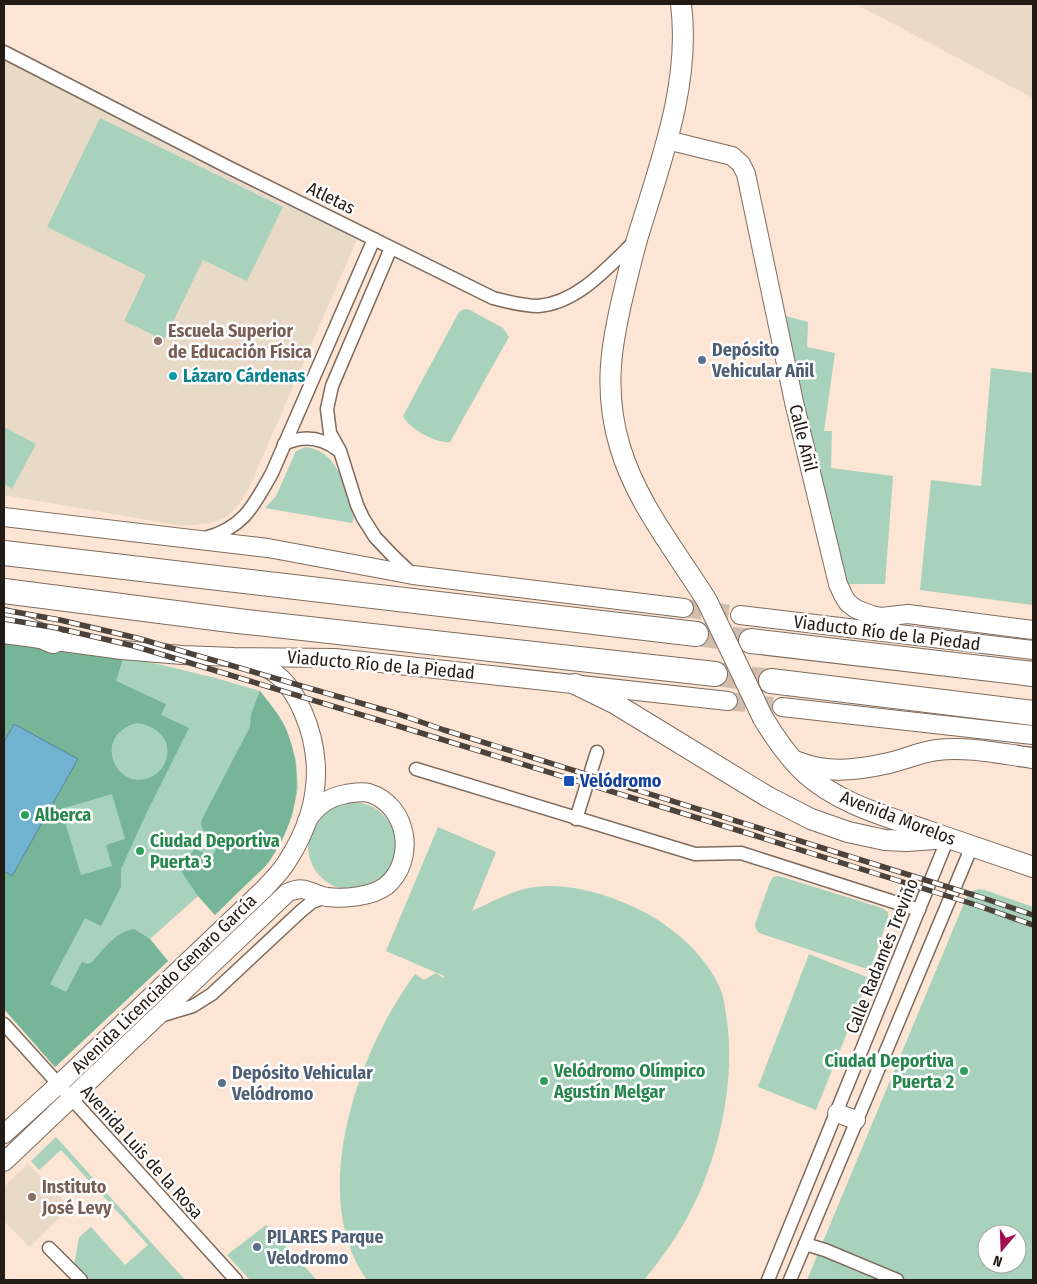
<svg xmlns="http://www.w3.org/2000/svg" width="1037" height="1284" font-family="'Fira Sans Condensed',sans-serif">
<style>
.industrial{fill:#ead9c7}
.education{fill:#e9d9c7}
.green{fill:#a8d2bc;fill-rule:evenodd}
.forest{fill:#76b597;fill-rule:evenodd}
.water{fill:#72b2d1;stroke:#5a8599}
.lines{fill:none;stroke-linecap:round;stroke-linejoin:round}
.secondary-tunnel{stroke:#d1bdae;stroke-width:18;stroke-dasharray:18 9;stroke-linecap:butt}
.highway-tunnel{stroke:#d1bdae;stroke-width:24;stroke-dasharray:24 12;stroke-linecap:butt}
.street-casing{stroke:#7f6b5c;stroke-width:15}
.secondary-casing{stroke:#7f6b5c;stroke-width:20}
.primary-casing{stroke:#7f6b5c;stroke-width:22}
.highway-casing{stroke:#7f6b5c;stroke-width:26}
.street{stroke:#fff;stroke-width:12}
.secondary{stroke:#fff;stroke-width:18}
.primary{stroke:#fff;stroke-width:20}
.highway{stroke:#fff;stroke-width:24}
.rail-casing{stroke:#4c4239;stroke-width:5.5}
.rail{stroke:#fff;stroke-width:4;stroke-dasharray:11;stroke-linecap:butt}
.primary-bridge-casing{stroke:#7f6b5c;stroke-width:22;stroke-linecap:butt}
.primary-bridge{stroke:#fff;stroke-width:20}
.education-dot{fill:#8d6e63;stroke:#fff;stroke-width:2}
.service-dot{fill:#5c6f8a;stroke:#fff;stroke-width:2}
.culture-dot{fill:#0f9aa8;stroke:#fff;stroke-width:2}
.transit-dot{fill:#1a4fb4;stroke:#fff;stroke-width:2}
.leisure-dot{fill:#2e9e5b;stroke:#fff;stroke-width:2}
.labels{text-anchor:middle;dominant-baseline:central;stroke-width:5;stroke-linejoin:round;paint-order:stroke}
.street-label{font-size:18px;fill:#231b15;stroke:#fff}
.education-label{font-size:18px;font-weight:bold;fill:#785e54;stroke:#fff;text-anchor:start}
.service-label{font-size:18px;font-weight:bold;fill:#4e5e75;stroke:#fff;text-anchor:start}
.culture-label{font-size:18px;font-weight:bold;fill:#0d838f;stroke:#fff;text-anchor:start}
.transit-label{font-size:18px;font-weight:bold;fill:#164399;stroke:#fff;text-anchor:start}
.leisure-label{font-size:18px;font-weight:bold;fill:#27864d;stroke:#fff;text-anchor:start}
</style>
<rect width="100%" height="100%" fill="#fce5d4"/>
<polygon class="industrial" points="856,4 1033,4 1033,98"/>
<g class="education">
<polygon points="4,60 358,237 249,488 237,507 226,517 210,523 182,526 4,495"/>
<polygon points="28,1164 70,1207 30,1247 4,1221 4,1187"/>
</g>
<g class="green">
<polygon points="100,118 283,207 247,281 203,260 164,340 124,321 146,275 47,227"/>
<path d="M464,309L470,310L503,328L509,337L450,442C437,444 409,429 403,416L459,312Z"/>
<polygon points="782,315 808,322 807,347 835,353 824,431 832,431 831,468 893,476 885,584 844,584"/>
<polygon points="991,368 1033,373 1033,605 920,590 931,480 981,486"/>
<polygon points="4,427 36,444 12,489 4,484"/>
<path d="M306,447C341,452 344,490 354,518L352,523L265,508L276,496L296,451Z"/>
<polygon points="4,642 124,656 212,677 260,691 274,709 286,728 296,760 298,789 292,816 282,840 269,862 215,915 198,896 150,939 168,961 55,1067 4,1009"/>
<circle cx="352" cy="846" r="44"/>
<path d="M438,827L496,852L472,911C489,903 506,894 524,889C560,880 602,892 634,907C669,923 704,952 720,988C725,1000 726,1016 728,1029C734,1090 717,1164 687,1218C675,1240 660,1260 644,1280H367C306,1196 359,1049 415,974L424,980L436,973L443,978L444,976L386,951Z"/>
<polygon points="779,876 882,908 888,912 888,918 872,964 869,968 864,968 759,933 756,929 755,924 770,882 773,877"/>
<path d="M979,889L985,890L1033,907V1280H807L967,896L972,891ZM987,1234H1017V1264H987Z"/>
<polygon points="809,954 869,978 816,1110 758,1087"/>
<polygon points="56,1137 185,1280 78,1280 72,1277 79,1237 91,1227 125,1265 148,1245 61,1150 39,1170 31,1161"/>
<polygon points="266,1225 317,1280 250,1280 227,1255"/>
</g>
<g class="forest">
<path d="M4,642L124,656L116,681L166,704L161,715L189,728L146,814L121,869V887L101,926L85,918L50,984L66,992L82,962L88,964L92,962C104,949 115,932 134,929L150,939L168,961L55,1067L4,1009V871L12,876L14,724L4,742ZM137,723C156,725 173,740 166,760C164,767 158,774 151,777C115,793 91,735 137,723ZM112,794L125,839L106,845L112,866L81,875L61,809Z"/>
<path d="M260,691C269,703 280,715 286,729C305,774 298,820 270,860C265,868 257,874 251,880C239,891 227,903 215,915L198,896L181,871L186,859L195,849L212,857L221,839L203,830L201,824L202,819L250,727L251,714Z"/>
</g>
<polygon class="water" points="14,724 78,759 12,876 4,871 4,742"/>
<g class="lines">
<g class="secondary-tunnel">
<polyline points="684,608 740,615"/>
<polyline points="728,701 782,707"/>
</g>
<g class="highway-tunnel">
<polyline points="696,634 751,641"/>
<polyline points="715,674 771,681"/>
</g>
<defs>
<g id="street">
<path d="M4,52L228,167L493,298C508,302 523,306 538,306C578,303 609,266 636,240"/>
<polyline points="391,248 332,386 327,409 330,433 340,451 357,505 363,518 375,537 392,555 413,575"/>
<path d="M284,444C303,435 321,437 338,450"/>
<path d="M205,538C244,528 254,505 272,473L374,239"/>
<polyline points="416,769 695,854 741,853 919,910"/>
<polyline points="576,819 597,752"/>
<polyline points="160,1016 193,1006 212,994 301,911 312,902 326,897"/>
<polyline points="4,1024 236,1280"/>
<polyline points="805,1244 825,1250 897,1280"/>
<polyline points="49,1248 81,1280"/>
<polyline points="768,1280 948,838"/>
<polyline points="790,1280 972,846"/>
</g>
<g id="secondary">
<polyline points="667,140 732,156 741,164 746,174 794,402 838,584 843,595 848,603 856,609 872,615 881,617 908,614 1033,630"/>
<polyline points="4,517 268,548 413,575 684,608"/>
<polyline points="740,615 1033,650"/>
<polyline points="4,634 122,650 182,655 234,657 335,658 728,701"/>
<polyline points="782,707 1033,735"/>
<polyline points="837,1113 856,1120"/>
<path d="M4,1134L58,1085L264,889C272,880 282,871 288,860C318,813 325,763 303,712C291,684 276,668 246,660"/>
<path d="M4,1162L287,893C307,884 309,894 327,897C344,899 371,897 386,886C417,860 408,805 369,793C362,791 353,793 346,794C328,797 316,806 307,821"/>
</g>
<g id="primary">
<path d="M681,4C691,83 661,161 638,236C633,253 629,270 625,287C611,344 603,390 620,447C637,504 676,551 707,601"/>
<polyline points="575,684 614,703 768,797 811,819 848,832 885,840 907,841 948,838"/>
<path d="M763,718C775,738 788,757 805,773C839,804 886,816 928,831C963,843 998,855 1033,867"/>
<path d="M798,762C827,774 858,770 889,763C905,759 921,752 937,750C967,746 1003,754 1033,758"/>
</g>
<g id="highway">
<polyline points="4,553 696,634"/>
<polyline points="4,591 238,621 715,674"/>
<polyline points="4,620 53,641"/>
<polyline points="751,641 1033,674"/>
<polyline points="771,681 1033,713"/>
</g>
</defs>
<use href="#street" class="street-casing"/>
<use href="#secondary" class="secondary-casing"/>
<use href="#primary" class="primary-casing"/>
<use href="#highway" class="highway-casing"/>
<use href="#street" class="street"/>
<use href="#secondary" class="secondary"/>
<use href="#primary" class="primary"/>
<use href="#highway" class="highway"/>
<defs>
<g id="rail">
<polyline points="4,610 60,620 137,638 398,714 444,730 980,897 1033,915"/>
<polyline points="4,619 57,628 134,646 395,725 750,834 976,905 1033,925"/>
</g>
</defs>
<use href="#rail" class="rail-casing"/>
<use href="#rail" class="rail"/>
<defs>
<polyline id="primary-bridge" points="707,601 763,718"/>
</defs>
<use href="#primary-bridge" class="primary-bridge-casing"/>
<use href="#primary-bridge" class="primary-bridge"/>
</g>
<g class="education-dot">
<circle cx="158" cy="341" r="5"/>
<circle cx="32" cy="1197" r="5"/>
</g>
<g class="service-dot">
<circle cx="702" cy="360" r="5"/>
<circle cx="222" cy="1083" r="5"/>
<circle cx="257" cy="1247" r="5"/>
</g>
<circle class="culture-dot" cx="173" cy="376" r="5"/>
<rect class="transit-dot" x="563" y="775" width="12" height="12" rx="2.5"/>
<g class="leisure-dot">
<circle cx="25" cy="815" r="5"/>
<circle cx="140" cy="851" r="5"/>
<circle cx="964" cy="1071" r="5"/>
<circle cx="544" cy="1081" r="5"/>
</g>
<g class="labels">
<g class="street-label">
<text transform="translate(331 198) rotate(26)">Atletas</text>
<text transform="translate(803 438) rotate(76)">Calle Añil</text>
<text transform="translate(887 633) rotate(7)">Viaducto Río de la Piedad</text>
<text transform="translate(381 665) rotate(5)">Viaducto Río de la Piedad</text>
<text transform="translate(898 818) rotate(21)">Avenida Morelos</text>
<text transform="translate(882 956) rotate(-68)">Calle Radamés Treviño</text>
<text transform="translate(164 984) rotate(-44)">Avenida Licenciado Genaro García</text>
<text transform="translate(142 1152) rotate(48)">Avenida Luis de la Rosa</text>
</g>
<g class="education-label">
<text x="168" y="331">Escuela Superior<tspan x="168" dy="21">de Educación Física</tspan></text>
<text x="42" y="1187">Instituto<tspan x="42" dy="21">José Levy</tspan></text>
</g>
<g class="service-label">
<text x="712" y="350">Depósito<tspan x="712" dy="21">Vehicular Añil</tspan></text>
<text x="232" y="1073">Depósito Vehicular<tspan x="232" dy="21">Velódromo</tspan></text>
<text x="267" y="1237">PILARES Parque<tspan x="267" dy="21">Velodromo</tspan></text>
</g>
<g class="culture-label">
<text x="183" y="376">Lázaro Cárdenas</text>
</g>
<g class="transit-label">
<text x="580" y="781">Velódromo</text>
</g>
<g class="leisure-label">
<text x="35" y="815">Alberca</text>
<text x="150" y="841">Ciudad Deportiva<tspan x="150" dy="21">Puerta 3</tspan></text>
<text x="954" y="1061" text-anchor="end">Ciudad Deportiva<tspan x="954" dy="21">Puerta 2</tspan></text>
<text x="554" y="1071">Velódromo Olímpico<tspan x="554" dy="21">Agustín Melgar</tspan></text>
</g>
</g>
<rect width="1037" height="1284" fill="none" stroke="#231b15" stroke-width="10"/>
<g transform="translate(1002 1249) rotate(199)"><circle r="24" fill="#ffffff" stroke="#a7a4a1"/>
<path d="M0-4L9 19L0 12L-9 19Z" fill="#a00f56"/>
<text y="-8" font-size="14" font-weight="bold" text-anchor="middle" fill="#231b15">N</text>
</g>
</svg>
